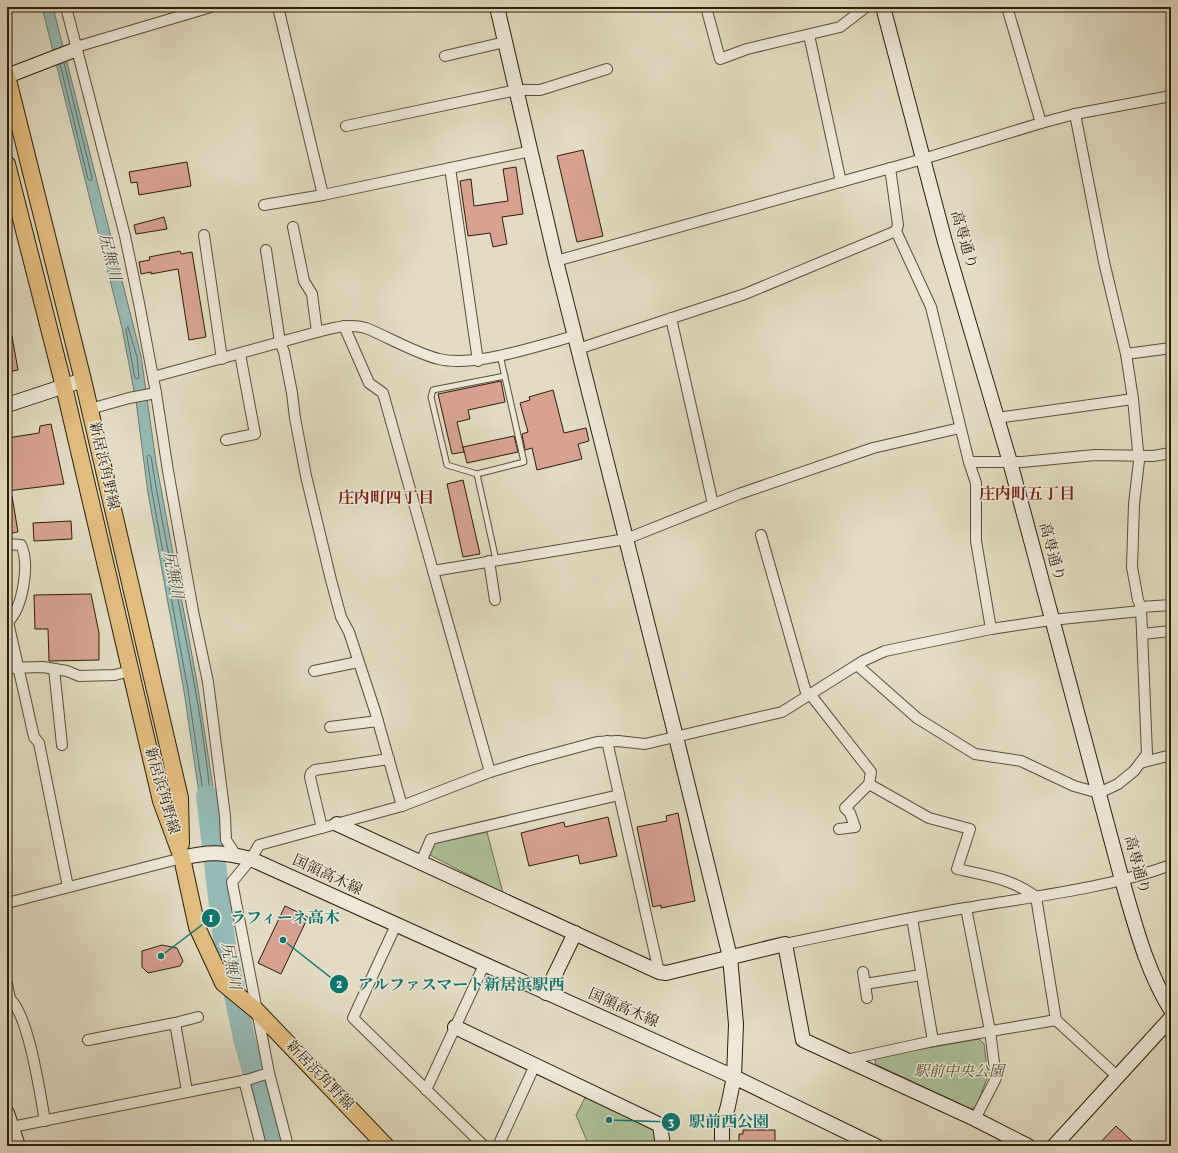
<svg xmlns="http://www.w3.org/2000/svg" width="1178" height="1153" font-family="Vollkorn,'Noto Serif JP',serif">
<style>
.green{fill:#adc299;stroke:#6d7050}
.water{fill:#95bbb6;stroke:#6b7c70}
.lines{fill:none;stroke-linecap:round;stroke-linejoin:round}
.shore{stroke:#616c5e;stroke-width:1}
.river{stroke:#95bbb6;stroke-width:22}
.building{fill:#d7a294;stroke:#2d1d07}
.lane-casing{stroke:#5a4d36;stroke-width:7}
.street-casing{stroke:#5a4d36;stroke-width:12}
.secondary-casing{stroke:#2d1d07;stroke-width:16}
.primary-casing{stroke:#2d1d07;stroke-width:18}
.lane{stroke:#ede8d7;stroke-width:5}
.street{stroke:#ede8d7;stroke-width:10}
.secondary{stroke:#ede8d7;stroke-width:14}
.primary{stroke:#e2be81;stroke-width:16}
.labels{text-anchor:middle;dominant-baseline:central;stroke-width:3;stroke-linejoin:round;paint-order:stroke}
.street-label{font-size:15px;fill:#2d1d07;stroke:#ede8d7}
.park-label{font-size:15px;font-style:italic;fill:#534f33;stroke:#ede8d7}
.water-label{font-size:16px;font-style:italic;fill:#4c4c3c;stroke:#ede8d7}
.neighbourhood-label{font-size:16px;font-weight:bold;fill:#7a1f14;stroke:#ede8d7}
.leader{fill:none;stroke:#0f766e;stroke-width:1.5}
.callout-dot{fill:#0f766e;stroke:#ede8d7;stroke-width:1.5}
.mark-label{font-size:12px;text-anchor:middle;font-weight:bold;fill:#fff}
.callout-label{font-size:16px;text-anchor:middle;font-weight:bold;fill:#0f766e;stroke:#ede8d7;stroke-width:3;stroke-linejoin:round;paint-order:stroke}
</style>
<rect width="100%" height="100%" fill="#e3dcc2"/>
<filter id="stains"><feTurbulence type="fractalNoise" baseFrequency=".005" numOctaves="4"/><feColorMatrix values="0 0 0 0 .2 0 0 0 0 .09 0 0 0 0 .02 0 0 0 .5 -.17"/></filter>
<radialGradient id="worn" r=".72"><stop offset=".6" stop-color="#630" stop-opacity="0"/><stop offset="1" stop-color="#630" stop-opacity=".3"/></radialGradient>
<g class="green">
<polygon points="487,832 503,893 430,855 432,844"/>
<polygon points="979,1039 984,1044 988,1076 976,1107 971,1109 875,1064 876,1057"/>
<polygon points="586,1096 652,1125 657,1146 589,1146 576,1115"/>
</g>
<polygon class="water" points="42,7 53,7 141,356 156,462 197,682 214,794 217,830 205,822 201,807 184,691 148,493 136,401 122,328"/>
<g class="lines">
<g class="shore">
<polyline points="60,64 88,179 91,181 92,178 64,63"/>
<polygon points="128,327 137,357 139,377 138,379 135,378 126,330"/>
<path d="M149,455L151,457C170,577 203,695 212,816L210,818L208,817L205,806L188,690L152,492L147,457Z"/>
</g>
<polyline class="river" points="207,796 225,947 244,1038 274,1146"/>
</g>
<g class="building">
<polygon points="583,150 603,236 577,242 557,156"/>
<polygon points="187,162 191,186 139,195 137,182 131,183 129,172"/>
<polygon points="516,167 523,214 502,217 507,244 493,247 490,233 468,236 460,181 471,179 474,206 508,201 503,169"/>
<polygon points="164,217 167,229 136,234 134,225"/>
<polygon points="180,251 181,254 192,252 206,337 189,340 178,269 151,274 151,272 141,274 139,262 150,260 149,257"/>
<polygon points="12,336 18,370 7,372 7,337"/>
<polygon points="501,381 505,402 468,410 470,419 457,422 464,452 452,454 438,394"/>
<polygon points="553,390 564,433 586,428 589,441 578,444 582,459 537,470 532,448 525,450 522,434 528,432 520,403 530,400 529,397"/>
<polygon points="51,424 64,484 7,491 7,453 10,452 7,438 39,433 40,426"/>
<polygon points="514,436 518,452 467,463 463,447"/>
<polygon points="463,480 480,554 463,557 447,484"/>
<polygon points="12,496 18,532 7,534 7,497"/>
<polygon points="71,521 72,539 34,541 33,523"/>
<polygon points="91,594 99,633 99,660 49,661 48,629 35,629 34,595"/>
<polygon points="678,813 695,901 661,908 661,905 653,907 637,827 667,821 666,816"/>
<polygon points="608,817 617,856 580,864 578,855 529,866 521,833 564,822 565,827"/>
<polygon points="285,906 308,917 281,974 258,963"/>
<polygon points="162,945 177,948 183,961 180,966 148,973 142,967 142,951"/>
<polygon points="1116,1126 1132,1141 1127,1146 1097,1146"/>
<polygon points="743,1130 775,1130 775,1146 739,1146 739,1134 743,1134"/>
</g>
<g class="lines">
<defs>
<g id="lane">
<polyline points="477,474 447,465 431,397 433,390 505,376"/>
<polyline points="496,560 477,474 524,462 500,355"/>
</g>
<g id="street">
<polyline points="66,7 125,236 139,303 156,393 168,471 193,611 208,682 225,816 226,840 236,855"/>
<polyline points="278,7 323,195 531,151"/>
<polyline points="706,7 720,59 747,49 840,27 866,7"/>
<polyline points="1007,7 1041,123"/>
<polyline points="809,35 841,182"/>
<polyline points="73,51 76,47 211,7"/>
<polyline points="445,56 505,42"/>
<polyline points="346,126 517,90 540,90 607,69"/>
<polyline points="450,168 478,361"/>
<polyline points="890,168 898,225 896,231 931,307 969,462 1022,462 1095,455 1153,456 1171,453"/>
<polyline points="264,205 323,195"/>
<polyline points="293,227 304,281 312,294 317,332"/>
<polyline points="204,235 222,359"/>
<polyline points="266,250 280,342 284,352 292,393 295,418 306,476 331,580 341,617 349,632 375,711 402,806"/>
<polyline points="556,261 923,159 1041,123 1075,114 1171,96"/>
<polyline points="671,318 713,504"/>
<polyline points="344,326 369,383 383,393 433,571 626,539 739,494 873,448 960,428"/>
<polyline points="578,349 745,294 896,231"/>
<polyline points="1126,354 1171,348"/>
<path d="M153,377L317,332C333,328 349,323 366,328C388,337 417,354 439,359C475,368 539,345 575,336"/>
<polyline points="90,409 129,398 156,393"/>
<polyline points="997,418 1133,399"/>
<polyline points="226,440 255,434 240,354"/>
<polyline points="969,462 976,483 976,541 991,629"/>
<polyline points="761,535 807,696"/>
<path d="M7,544L21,545C30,564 23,607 8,622L34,737L39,743L68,887"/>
<polyline points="489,561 495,600"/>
<polyline points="433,571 490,772"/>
<polyline points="1141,607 1171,605"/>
<polyline points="1142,634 1171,631"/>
<polyline points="857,665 917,718 975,754 1021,761 1074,786 1099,793 1118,784 1134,771 1147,754 1141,607 1138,600 1132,567 1134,504 1139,461 1133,399 1126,354 1104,262 1075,114"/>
<polyline points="7,668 43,667 67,671 79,676 115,675 130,671"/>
<polyline points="54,669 62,745"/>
<polyline points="314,671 358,662"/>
<polyline points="810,694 871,772 869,784 845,808 850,813 855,827 839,829"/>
<polyline points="330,727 378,721"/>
<polyline points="607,741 659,972"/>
<polyline points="1140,763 1171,755"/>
<path d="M869,784L929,818L970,829L957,869C985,875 1013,879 1036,897L1056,1020L1118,1077"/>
<polyline points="322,828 310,777 311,773 315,770 389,759"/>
<polyline points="420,864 431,839 619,795"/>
<polyline points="7,903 182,858"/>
<polyline points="966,908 990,1031 996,1078 975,1119"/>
<polyline points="912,918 933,1041"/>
<polyline points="396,925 353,1018 484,1146"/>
<path d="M785,944C845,932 905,918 966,908C1035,896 1105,889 1171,865"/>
<polyline points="863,972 867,998"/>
<polyline points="7,984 10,999 7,999"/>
<polyline points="865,984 921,975"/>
<path d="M10,999C29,1016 40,1094 45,1121"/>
<polyline points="175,1023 187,1091"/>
<polyline points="88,1040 175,1023 198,1017"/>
<polyline points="846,1060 933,1041 1056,1020"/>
<polyline points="244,1080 261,1146"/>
<polyline points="426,1090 484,965"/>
<polyline points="12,1127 247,1080 269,1073"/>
<polyline points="288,1146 269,1073 232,882 251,859 259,845 402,806 490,772 530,760 597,742 618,741 645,744 782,712 863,661 885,651 991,629 1051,620 1141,611"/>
<polyline points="498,1146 535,1065"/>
</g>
<g id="secondary">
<polyline points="497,7 556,261 676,737 730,957 736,1024 734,1077 728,1106 722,1127 722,1146"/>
<path d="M883,7L945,242L1010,462L1122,880C1135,924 1146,970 1171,1010"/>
<polyline points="7,76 72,51"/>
<polyline points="7,405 83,380"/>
<polyline points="337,824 659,972 666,973 785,944 803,1040 975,1119 1028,1146"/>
<path d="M182,858C210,851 223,852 251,859L734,1077L876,1146"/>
<polyline points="546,993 575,933"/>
<polyline points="455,1027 660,1125 663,1146"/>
<polyline points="7,1113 18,1146"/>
<polyline points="1054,1146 1171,1018"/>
</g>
<g id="primary">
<polyline points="7,76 83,380 180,798 181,844"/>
<polyline points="7,164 64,387 161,801 182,858 197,927 223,983 257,1011 386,1146"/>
</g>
</defs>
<use href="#lane" class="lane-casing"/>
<use href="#street" class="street-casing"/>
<use href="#secondary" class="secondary-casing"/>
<use href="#primary" class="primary-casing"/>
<use href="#lane" class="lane"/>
<use href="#street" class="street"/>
<use href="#secondary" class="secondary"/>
<use href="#primary" class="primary"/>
</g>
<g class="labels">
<g class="street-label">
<text transform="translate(963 240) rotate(74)">高専通り</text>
<text transform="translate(103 466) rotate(77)">新居浜角野線</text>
<text transform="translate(1051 552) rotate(75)">高専通り</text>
<text transform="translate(161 791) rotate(74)">新居浜角野線</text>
<text transform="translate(1136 865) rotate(75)">高専通り</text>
<text transform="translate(327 876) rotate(25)">国領高木線</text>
<text transform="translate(623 1009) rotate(24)">国領高木線</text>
<text transform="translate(319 1076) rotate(46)">新居浜角野線</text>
</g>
<g class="park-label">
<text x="959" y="1072">駅前中央公園</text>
</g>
<g class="water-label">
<text transform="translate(109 257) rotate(76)">尻無川</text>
<text transform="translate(172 575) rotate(79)">尻無川</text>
<text transform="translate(230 966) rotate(79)">尻無川</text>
</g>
<g class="neighbourhood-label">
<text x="1027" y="495">庄内町五丁目</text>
<text x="386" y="499">庄内町四丁目</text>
</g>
</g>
<path class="leader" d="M161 956L211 918M283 940L339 984M609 1120L671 1122"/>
<g class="callout-dot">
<circle cx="161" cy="956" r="4"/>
<circle cx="283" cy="940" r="4"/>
<circle cx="609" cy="1120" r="4"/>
<circle cx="211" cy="918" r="10"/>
<circle cx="339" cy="984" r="10"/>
<circle cx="671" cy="1122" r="10"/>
</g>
<g class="mark-label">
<text x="211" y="922">1</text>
<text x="339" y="988">2</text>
<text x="671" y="1126">3</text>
</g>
<g class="callout-label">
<text x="285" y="923">ラフィーネ高木</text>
<text x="461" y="990">アルファスマート新居浜駅西</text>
<text x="729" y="1127">駅前西公園</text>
</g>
<rect width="1178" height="1153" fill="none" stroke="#e3dcc2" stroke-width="24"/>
<rect x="8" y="8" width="1162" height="1137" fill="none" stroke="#2d1d07" stroke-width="2"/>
<rect x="12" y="12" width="1154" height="1129" fill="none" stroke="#2d1d07"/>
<rect width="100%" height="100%" filter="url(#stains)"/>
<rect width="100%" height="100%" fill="url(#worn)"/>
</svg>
